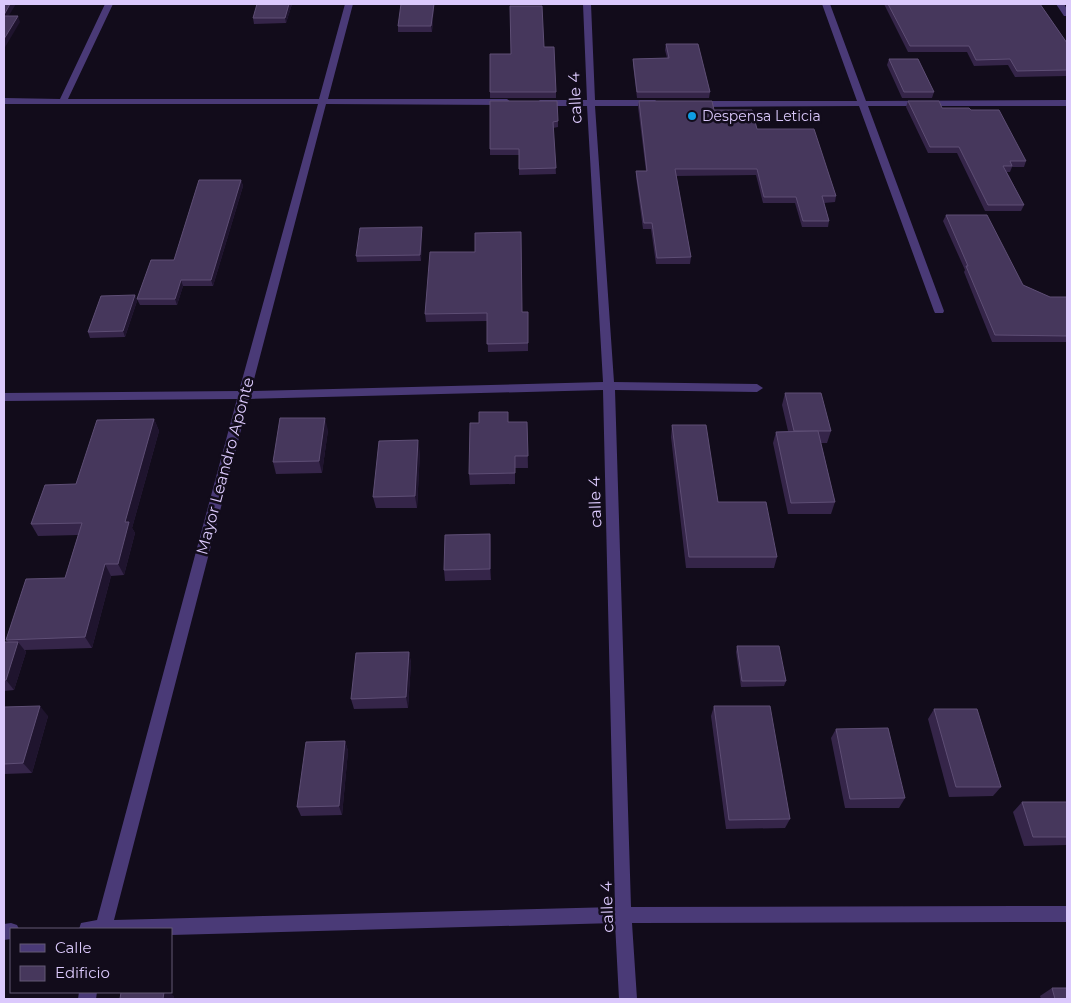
<svg xmlns="http://www.w3.org/2000/svg" width="1071" height="1003" font-family="Montserrat,sans-serif">
<style>
.lines{fill:none;stroke-linecap:round;stroke-linejoin:round}
.minor{fill:#4a3a77;fill-rule:evenodd}
.wall{fill:#352549}
.shaded-wall{fill:#1f142e}
.building{fill:#46375c;stroke:#5e4e75}
.poi-dot{fill:#0e9de3;stroke:#120c1b;stroke-width:2}
.labels{text-anchor:middle;dominant-baseline:central;stroke-width:5;stroke-linejoin:round;paint-order:stroke}
.far-poi-label{font-size:14px;fill:#dbc9fc;stroke:#120c1b;text-anchor:start}
.street-label{font-size:16px;fill:#dbc9fc;stroke:#120c1b}
</style>
<rect width="100%" height="100%" fill="#120c1b"/>
<g class="lines">
<g class="minor">
<path d="M105,4H113L68,99H319L345,4H353L328,99H507L511,102L507,105L326,104L251,391L603,382L587,106H540L536,103L540,100H587L583,4H591L595,100H655L659,103L655,106H595L614,382L757,384L763,388L757,392L615,390L631,907L1067,906V922L632,923L637,999H619L615,923L171,935V929H79L81,923L97,920L237,399L4,401V393L239,391L318,104H4V98L60,99ZM603,390L615,907L114,920L249,399Z"/>
<polygon points="822,4 830,4 866,101 1067,100 1067,106 868,106 944,311 943,313 935,313 934,311 859,106 697,107 693,104 697,101 857,101"/>
<polygon points="1056,4 1064,4 1067,9 1067,16 1064,16"/>
<polygon points="11,923 17,925 19,929 11,929 11,939 4,940 4,924"/>
<polygon points="79,992 97,992 96,999 78,999"/>
</g>
</g>
<g class="wall">
<polygon points="292,4 286,23 254,24 253,18"/>
<polygon points="434,4 432,32 398,32 398,26"/>
<polygon points="884,4 1040,4 1067,43 1067,76 1015,77 1008,65 974,66 967,52 908,52"/>
<polygon points="666,44 710,92 709,98 637,98 633,65 633,59 667,58 665,50"/>
<polygon points="544,47 556,92 556,98 490,98 490,54 511,54"/>
<polygon points="889,59 934,92 932,98 902,98 887,65"/>
<polygon points="490,101 558,121 558,127 553,128 556,174 519,175 519,155 490,155"/>
<polygon points="639,101 714,110 757,129 836,196 835,202 824,203 829,221 828,227 802,227 795,203 763,203 756,175 676,176 691,257 690,264 656,264 651,229 643,229 636,177 636,171 646,171 638,107"/>
<polygon points="908,101 942,108 971,110 1026,161 1024,167 1012,167 1010,172 1007,172 1024,205 1021,211 985,211 957,153 928,153 906,107"/>
<polygon points="241,180 243,186 213,286 183,286 177,305 140,305 137,299 174,260"/>
<polygon points="946,215 1023,285 1050,297 1067,297 1067,342 992,342 964,272 965,270 943,221"/>
<polygon points="422,233 421,261 357,262 356,256"/>
<polygon points="135,295 137,301 125,337 90,338 88,332"/>
<polygon points="522,312 528,312 528,351 488,352 487,321 426,322 425,314"/>
<polygon points="785,393 831,431 827,443 821,443 835,502 831,514 788,514 773,443 776,432 788,431 782,405"/>
<polygon points="154,419 159,431 132,528 135,533 124,575 111,576 92,648 25,650 26,652 14,690 4,691 4,642 8,642 6,640 65,578 78,535 38,536 31,524 76,484"/>
<polygon points="508,422 527,422 528,468 515,468 515,484 470,485 469,474"/>
<polygon points="672,425 718,502 777,557 774,568 686,568 671,437"/>
<polygon points="328,430 322,473 276,474 273,462"/>
<polygon points="420,452 417,508 376,508 373,497"/>
<polygon points="490,534 491,580 445,581 444,570"/>
<polygon points="737,646 786,681 784,686 741,687 736,652"/>
<polygon points="409,652 411,663 408,708 354,709 351,699"/>
<polygon points="714,706 790,819 785,828 726,829 711,716"/>
<polygon points="4,707 48,716 32,773 4,774"/>
<polygon points="934,709 1001,787 993,796 949,797 928,719"/>
<polygon points="836,729 905,798 899,808 845,808 831,738"/>
<polygon points="345,741 348,751 342,815 301,816 297,807"/>
<polygon points="1022,802 1067,802 1067,845 1024,846 1013,812"/>
<polygon points="1052,988 1067,999 1041,999 1040,996"/>
</g>
<g class="shaded-wall">
<polygon points="10,4 16,4 5,22 4,19 4,15"/>
<polygon points="289,4 292,4 286,23 285,18"/>
<polygon points="434,4 432,32 431,26"/>
<polygon points="18,16 20,22 4,49 4,39"/>
<polygon points="241,180 243,186 213,286 211,280"/>
<polygon points="422,227 422,233 421,261 420,255"/>
<polygon points="181,280 183,286 177,305 175,299"/>
<polygon points="135,295 137,301 125,337 123,331"/>
<polygon points="325,418 328,430 322,473 319,461"/>
<polygon points="154,419 159,431 132,528 135,533 124,575 118,564 125,522"/>
<polygon points="418,440 420,452 417,508 415,496"/>
<polygon points="490,534 491,545 491,580 490,569"/>
<polygon points="105,564 111,576 92,648 85,637"/>
<polygon points="18,642 26,652 14,690 6,680"/>
<polygon points="409,652 411,663 408,708 406,697"/>
<polygon points="40,706 48,716 32,773 23,763"/>
<polygon points="345,741 348,751 342,815 339,806"/>
<polygon points="164,992 169,992 174,996 174,999 163,999"/>
</g>
<g class="building">
<polygon points="4,4 10,4 4,15"/>
<polygon points="257,4 289,4 285,18 253,18"/>
<polygon points="401,4 434,4 431,26 398,26"/>
<polygon points="888,4 1040,4 1067,43 1067,70 1017,71 1010,59 976,60 969,46 910,46"/>
<polygon points="510,6 542,6 544,47 554,47 556,92 490,92 490,54 511,54"/>
<polygon points="4,16 18,16 4,39"/>
<polygon points="666,44 698,44 710,92 637,92 633,59 669,58"/>
<polygon points="889,59 918,59 934,92 904,92"/>
<polygon points="490,101 557,101 558,121 553,122 556,168 519,169 519,149 490,149"/>
<polygon points="639,101 712,101 714,110 752,110 757,129 814,129 836,196 822,196 829,221 803,221 796,197 764,197 757,169 675,169 691,257 657,258 652,223 644,223 636,171 647,171"/>
<polygon points="908,101 939,101 942,108 969,108 971,110 999,110 1026,161 1010,161 1012,166 1003,166 1024,205 988,205 959,147 930,147"/>
<polygon points="199,180 241,180 211,280 181,280 175,299 137,299 151,260 174,260"/>
<polygon points="946,215 987,215 1023,285 1050,297 1067,297 1067,336 995,335 966,266 968,266"/>
<polygon points="422,227 420,255 356,256 360,228"/>
<polygon points="521,232 522,312 528,312 528,343 487,344 487,313 425,314 430,252 475,252 475,233"/>
<polygon points="135,295 123,331 88,332 101,296"/>
<polygon points="785,393 821,393 831,431 794,431"/>
<polygon points="479,412 508,412 508,422 527,422 528,456 515,456 515,473 469,474 470,423 479,423"/>
<polygon points="280,418 325,418 319,461 273,462"/>
<polygon points="154,419 125,522 129,522 118,564 105,564 85,637 6,640 26,579 65,578 82,523 31,524 45,485 76,484 97,420"/>
<polygon points="672,425 706,425 718,502 766,502 777,557 689,557"/>
<polygon points="818,431 835,502 791,503 776,432"/>
<polygon points="418,440 415,496 373,497 379,441"/>
<polygon points="490,534 490,569 444,570 445,535"/>
<polygon points="4,642 18,642 6,680 4,680"/>
<polygon points="737,646 779,646 786,681 742,681"/>
<polygon points="409,652 406,697 351,699 356,653"/>
<polygon points="40,706 23,763 4,764 4,707"/>
<polygon points="714,706 770,706 790,819 729,820"/>
<polygon points="934,709 977,709 1001,787 956,787"/>
<polygon points="888,728 905,798 850,799 836,729"/>
<polygon points="345,741 339,806 297,807 306,742"/>
<polygon points="1022,802 1067,802 1067,837 1033,837"/>
<polygon points="1052,988 1067,988 1067,999 1055,999"/>
<polygon points="121,992 164,992 163,999 120,999"/>
</g>
<circle class="poi-dot" cx="692" cy="116" r="5"/>
<g class="labels">
<g class="far-poi-label">
<text x="702" y="116">Despensa Leticia</text>
</g>
<g class="street-label">
<text transform="translate(575 98) rotate(-93)">calle 4</text>
<text transform="translate(225 466) rotate(-75)">Mayor Leandro Aponte</text>
<text transform="translate(595 502) rotate(-92)">calle 4</text>
<text transform="translate(607 907) rotate(-92)">calle 4</text>
</g>
</g>
<rect width="1071" height="1003" fill="none" stroke="#dbc9fc" stroke-width="10"/>
<rect x="10" y="928" width="162" height="65" fill="#120c1b" stroke="#625875"/>
<rect x="20" y="944" width="25" height="8" fill="#4a3a77" stroke="#625875"/>
<text x="55" y="953" font-size="15" fill="#dbc9fc">Calle</text>
<rect x="20" y="966" width="25" height="15" fill="#46375c" stroke="#625875"/>
<text x="55" y="978" font-size="15" fill="#dbc9fc">Edificio</text>
</svg>
